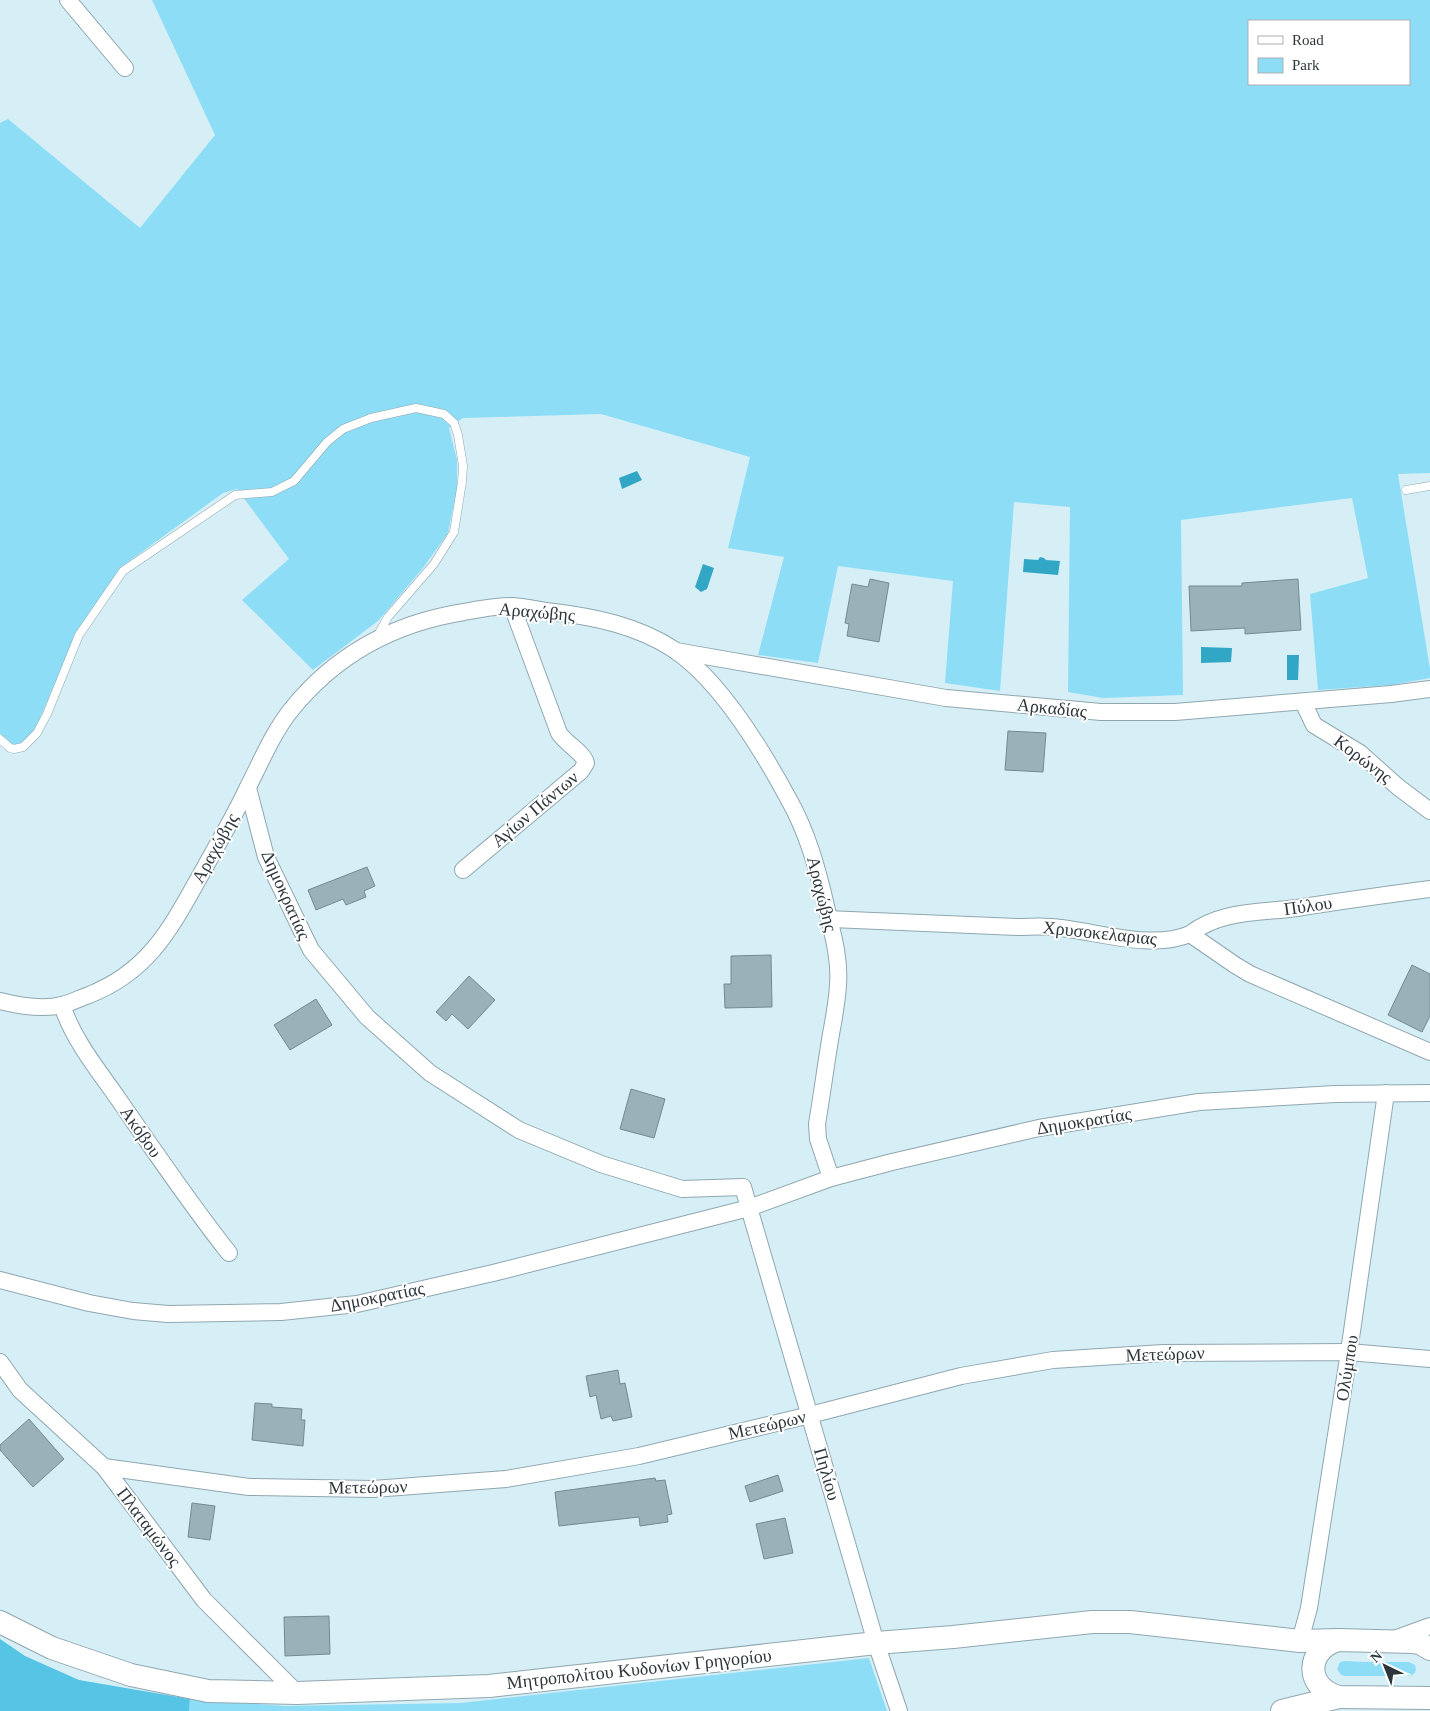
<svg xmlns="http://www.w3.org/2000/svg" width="1430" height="1711" font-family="'Times New Roman',serif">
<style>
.green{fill:#8eddf6;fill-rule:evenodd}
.forest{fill:#56c4e4}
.water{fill:#32a6c5}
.building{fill:#99b1b9;stroke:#738a92}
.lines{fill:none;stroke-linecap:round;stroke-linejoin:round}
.lane-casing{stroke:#8fa7af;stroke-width:9}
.street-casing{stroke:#8fa7af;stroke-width:18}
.secondary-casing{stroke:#8fa7af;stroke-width:24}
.lane{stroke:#fff;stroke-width:8}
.street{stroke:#fff;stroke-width:16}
.secondary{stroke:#fff;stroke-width:22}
.labels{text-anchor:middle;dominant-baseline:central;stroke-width:4;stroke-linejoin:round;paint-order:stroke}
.street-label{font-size:18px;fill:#2d373b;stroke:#fff}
</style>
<rect width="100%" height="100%" fill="#d6eff7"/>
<g class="green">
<path d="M152,0H1430V473L1398,474L1430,669V678L1391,685L1318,690L1310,594L1368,578L1352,498L1181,520L1183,695L1103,698L1068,692L1070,507L1014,502L1000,691L945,683L953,581L838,566L818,663L758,655L784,557L728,548L750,457L601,414L463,418L449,428L457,460V488L448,533L423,568L378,621L313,670L242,600L289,559L237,489L223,493L121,567L76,635L36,727C29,737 25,743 12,746L0,733V123L8,119L140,228L215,135ZM1249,21H1409V84H1249Z"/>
<polygon points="869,1658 887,1711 189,1711 190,1699 285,1706 460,1703"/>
<path d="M1345,1661L1364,1662H1409L1415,1665C1417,1671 1415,1674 1410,1676H1345L1341,1675L1337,1669L1340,1662Z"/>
</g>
<polygon class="forest" points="0,1639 25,1656 79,1680 190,1699 189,1711 0,1711"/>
<g class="water">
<polygon points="637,471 642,480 622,489 619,478"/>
<polygon points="1040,557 1044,558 1046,560 1060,561 1058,575 1023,572 1024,559 1038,560"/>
<polygon points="703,564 714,568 707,589 701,592 695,587"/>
<polygon points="1201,647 1232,648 1231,662 1201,663"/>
<polygon points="1287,655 1299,655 1298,680 1287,680"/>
</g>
<g class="building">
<polygon points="870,579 889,583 879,642 847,636 849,624 845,623 852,584 868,587"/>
<polygon points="1298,579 1301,630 1245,634 1245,628 1191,631 1189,586 1242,586 1242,583"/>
<polygon points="1008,731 1046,733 1043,772 1005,770"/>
<polygon points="367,867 375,886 364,891 366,897 346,905 343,899 316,910 308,890"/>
<polygon points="771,955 772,1007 725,1008 724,984 731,984 731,956"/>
<polygon points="1412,965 1430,974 1430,1016 1422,1032 1388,1015"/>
<polygon points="469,976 495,1000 468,1029 452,1014 446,1021 436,1012"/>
<polygon points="316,999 332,1025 290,1050 274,1025"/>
<polygon points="631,1089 665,1099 654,1138 620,1129"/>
<polygon points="618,1370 620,1384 625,1383 632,1417 613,1421 611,1416 601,1419 596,1395 590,1397 586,1376"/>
<polygon points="255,1403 272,1404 272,1407 302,1409 301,1420 305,1420 303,1446 252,1440"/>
<polygon points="29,1419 64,1459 33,1487 0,1450 0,1445"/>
<polygon points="778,1475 783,1491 750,1502 745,1486"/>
<polygon points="655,1478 656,1481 665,1480 672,1514 667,1515 668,1522 640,1526 639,1517 559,1526 555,1492"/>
<polygon points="192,1503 215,1506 210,1540 188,1537"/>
<polygon points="785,1518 793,1553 764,1559 756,1524"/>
<polygon points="329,1616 330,1654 285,1656 284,1617"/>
</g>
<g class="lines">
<defs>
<g id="lane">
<polyline points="1406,490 1430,486"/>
<polyline points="0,739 10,748 14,749 23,747 37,733 47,714 79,635 123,571 235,495 272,492 294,481 327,442 343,429 371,418 416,408 444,414 454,423 458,435 463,466 462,482 454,532 434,564 388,617 378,635"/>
</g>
<g id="street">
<polyline points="68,0 125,68"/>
<polyline points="676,651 946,698 1101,712 1175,712 1391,694 1430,689"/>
<polyline points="1303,702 1314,725 1360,753 1398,787 1430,811"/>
<polyline points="248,788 266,857 311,950 367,1017 430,1073 519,1130 601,1164 682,1189 743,1187 876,1643 899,1711"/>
<path d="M463,870L581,771L586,763C583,752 566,744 559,733L512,606"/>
<path d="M830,919C892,922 954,924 1017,927C1028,927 1040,926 1051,927C1094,930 1150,951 1190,934L1235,965L1250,974L1430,1052"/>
<path d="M1190,934C1221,910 1260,913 1297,908C1341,901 1385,895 1430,889"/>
<path d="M0,1001C20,1006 42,1010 62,1005C71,1003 80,998 89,995C152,970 172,925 204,869C218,843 234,817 247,789C261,762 272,734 291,710C336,654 394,623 464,612C479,609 496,606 512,606C526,607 540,610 554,612C595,617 638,626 673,649C719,679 762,750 788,798C808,833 818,871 827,910C833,935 840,959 838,985C837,1002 834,1018 831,1034C826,1064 822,1094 817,1124L818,1139L831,1178"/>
<path d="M62,1005C73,1040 99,1071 119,1100C155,1152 190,1204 229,1253"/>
<polyline points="0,1280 89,1303 133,1311 168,1314 281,1312 357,1304 493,1273 749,1208 831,1178 892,1162 1039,1128 1199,1102 1335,1094 1430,1093"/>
<polyline points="0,1362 20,1390 104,1467 204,1600 297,1693"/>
<polyline points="104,1467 249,1487 373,1489 506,1479 639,1456 810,1415 961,1376 1053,1360 1163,1353 1349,1352 1430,1359"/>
<polyline points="1397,1638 1430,1626"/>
<polyline points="1300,1641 1309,1608 1349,1352 1386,1093"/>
</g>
<g id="secondary">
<polyline points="0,1622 52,1648 131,1675 208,1691 297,1693 489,1686 876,1643 953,1637 1092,1622 1130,1622 1300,1641 1338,1640"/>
<path d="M1430,1649L1420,1643L1413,1642L1338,1640C1305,1650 1305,1688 1339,1697L1430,1698"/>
<polyline points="1282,1711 1339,1697"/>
</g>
</defs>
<use href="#lane" class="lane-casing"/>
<use href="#street" class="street-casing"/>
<use href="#secondary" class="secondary-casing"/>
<use href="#lane" class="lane"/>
<use href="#street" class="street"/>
<use href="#secondary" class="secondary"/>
</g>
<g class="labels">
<g class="street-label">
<text transform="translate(537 612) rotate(5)">Αραχώβης</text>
<text transform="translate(1052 708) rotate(6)">Αρκαδίας</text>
<text transform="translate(1363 759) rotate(37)">Κορώνης</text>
<text transform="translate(535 809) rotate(-40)">Αγίων Πάντων</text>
<text transform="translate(215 848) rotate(-61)">Αραχώβης</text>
<text transform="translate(822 894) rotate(76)">Αραχώβης</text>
<text transform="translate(286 895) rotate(66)">Δημοκρατίας</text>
<text transform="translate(1308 906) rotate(-8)">Πύλου</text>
<text transform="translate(1100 933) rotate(6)">Χρυσοκελαριας</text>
<text transform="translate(1084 1121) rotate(-9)">Δημοκρατίας</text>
<text transform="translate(141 1132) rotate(55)">Ακόβου</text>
<text transform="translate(377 1297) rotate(-11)">Δημοκρατίας</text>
<text transform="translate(1165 1354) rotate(-2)">Μετεώρων</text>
<text transform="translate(1347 1368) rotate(-81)">Ολύμπου</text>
<text transform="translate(767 1425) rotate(-13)">Μετεώρων</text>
<text transform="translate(827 1474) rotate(74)">Πηλίου</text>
<text transform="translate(368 1487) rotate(-1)">Μετεώρων</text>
<text transform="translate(149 1527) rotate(53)">Πλαταμώνος</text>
<text transform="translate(639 1669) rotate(-6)">Μητροπολίτου Κυδονίων Γρηγορίου</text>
</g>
</g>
<rect x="1248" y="20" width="162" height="65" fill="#ffffff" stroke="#abafb1"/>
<rect x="1258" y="36" width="25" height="8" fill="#ffffff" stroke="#abafb1"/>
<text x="1292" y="45" font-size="15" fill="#2d373b">Road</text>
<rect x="1258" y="58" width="25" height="15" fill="#8eddf6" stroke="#abafb1"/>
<text x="1292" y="70" font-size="15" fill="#2d373b">Park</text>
<g transform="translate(1385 1666) rotate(317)" stroke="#ffffff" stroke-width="4" paint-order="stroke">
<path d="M0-4L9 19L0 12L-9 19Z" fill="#2d373b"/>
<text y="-8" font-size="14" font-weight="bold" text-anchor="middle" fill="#2d373b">N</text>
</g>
</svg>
